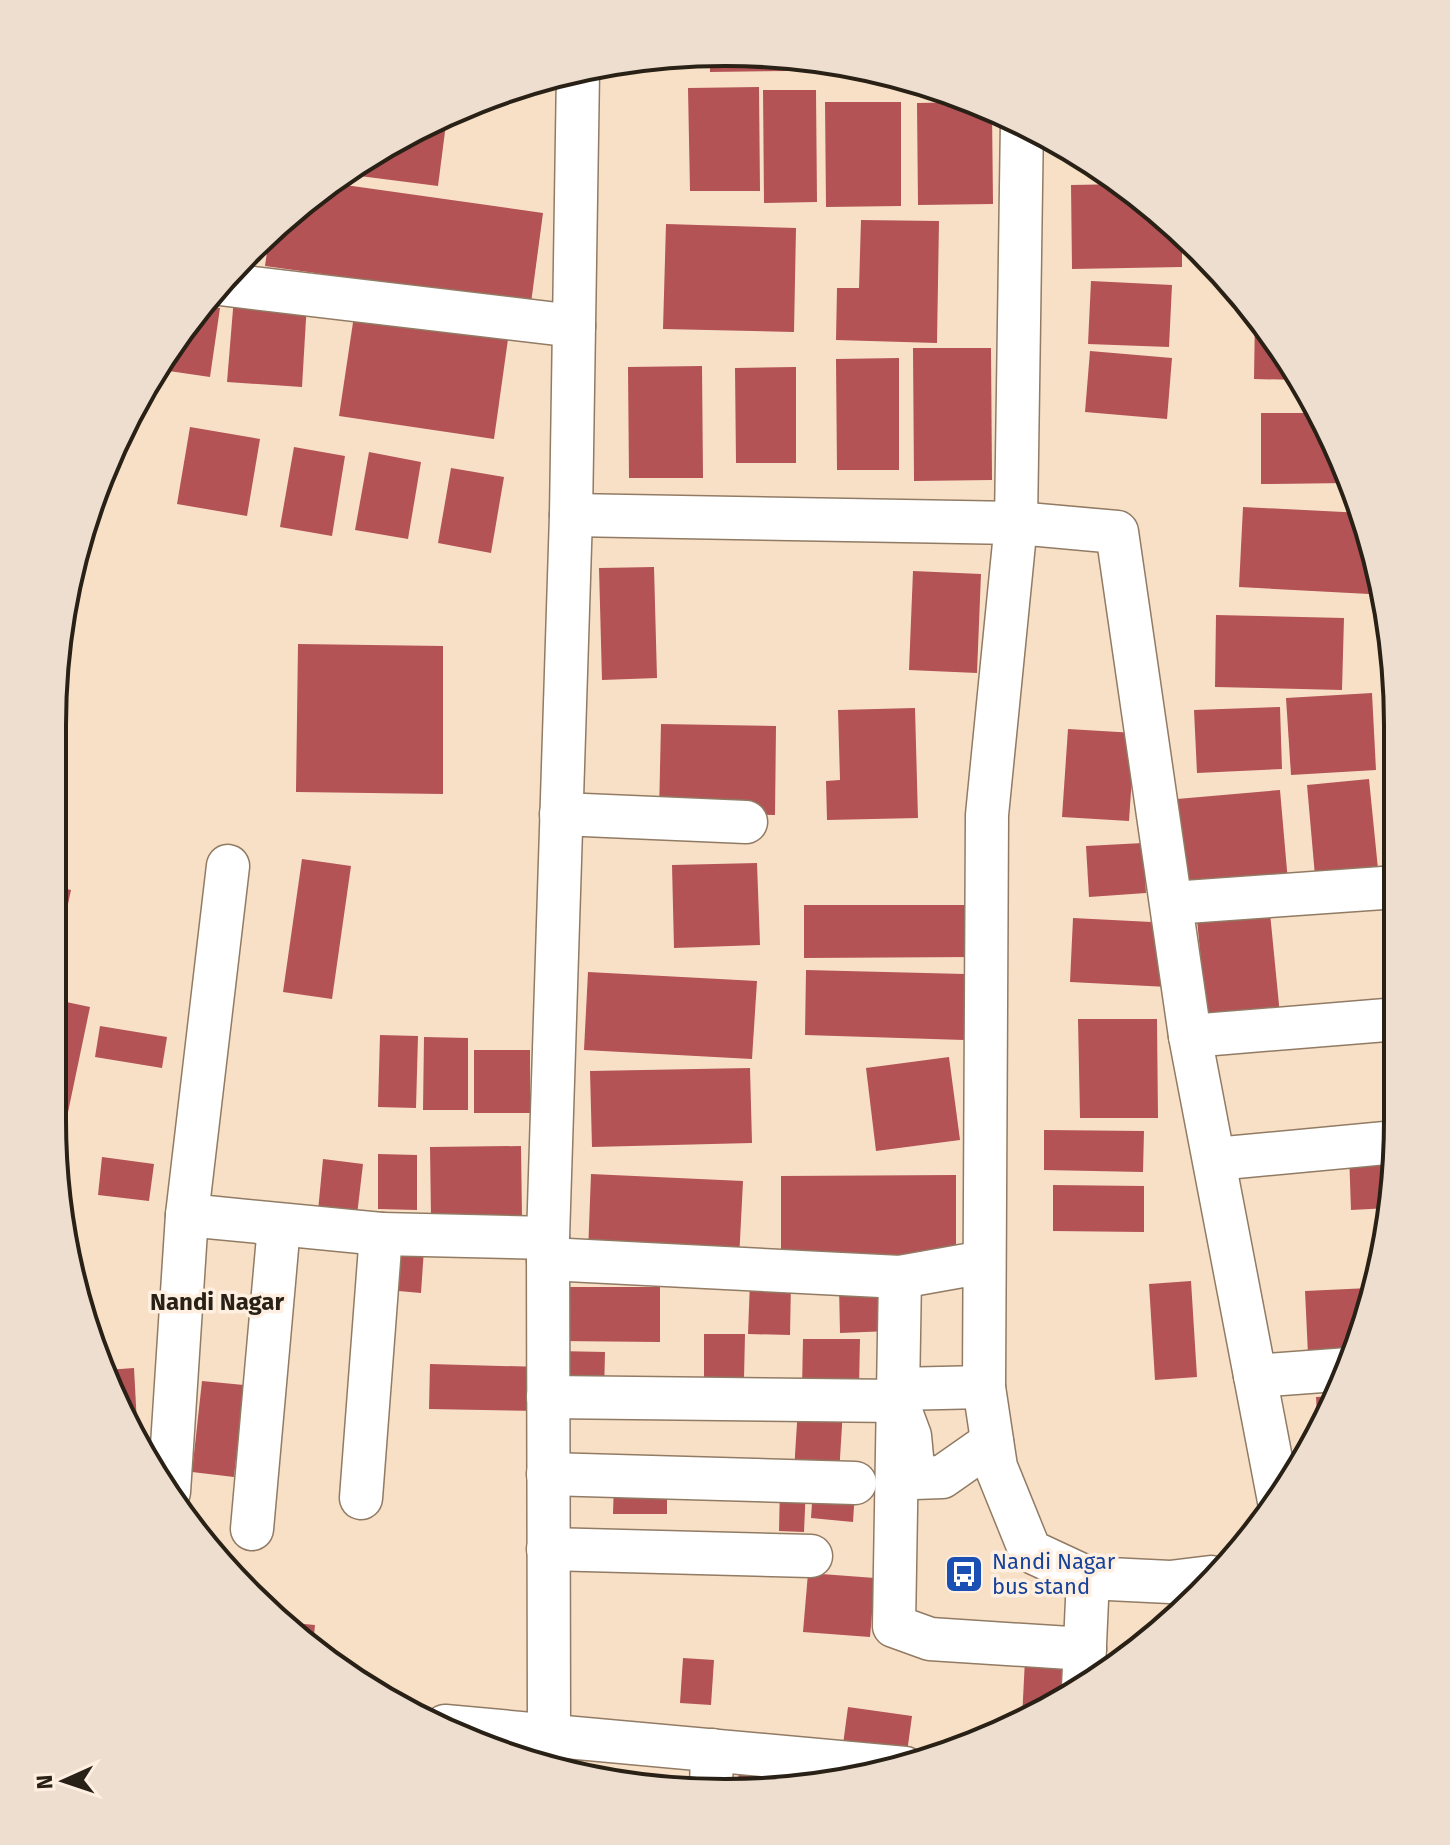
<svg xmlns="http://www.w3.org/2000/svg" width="1450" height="1845" font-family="'Fira Sans',sans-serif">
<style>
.building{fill:#b35355}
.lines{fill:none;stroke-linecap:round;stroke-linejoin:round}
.minor-casing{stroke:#917b64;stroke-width:45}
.minor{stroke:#fff;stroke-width:42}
.labels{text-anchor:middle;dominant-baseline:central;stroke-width:7;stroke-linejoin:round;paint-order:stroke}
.transit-label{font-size:22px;fill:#164399;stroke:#feefe0;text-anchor:start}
.neighbourhood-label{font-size:24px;font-weight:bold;fill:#292016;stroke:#feefe0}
.rim{fill:none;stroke:#292016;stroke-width:4}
</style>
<rect width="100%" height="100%" fill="#f8e0c6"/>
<g class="building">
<polygon points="769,53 788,57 789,71 710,72 710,55"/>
<polygon points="759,87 760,191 690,191 688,88"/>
<polygon points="763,90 816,90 817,202 764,203"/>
<polygon points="825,102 901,102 901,206 826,207"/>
<polygon points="972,102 992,110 993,204 918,205 917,103"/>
<polygon points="447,116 438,186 344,174 388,142"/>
<polygon points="331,183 543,213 531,303 265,266 270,231"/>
<polygon points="1124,184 1182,235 1182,267 1072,269 1071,185"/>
<polygon points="861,220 939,221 937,343 836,340 837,288 859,288"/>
<polygon points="666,224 796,228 794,332 663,329"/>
<polygon points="1091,281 1172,285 1169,347 1088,344"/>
<polygon points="234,297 307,302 302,387 227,382"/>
<polygon points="201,305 220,308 210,377 162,370 191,315"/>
<polygon points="355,309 509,332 494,439 339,416"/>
<polygon points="1255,314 1276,344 1301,380 1254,379"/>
<polygon points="913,348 991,348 992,480 914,481"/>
<polygon points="1090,351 1172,358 1167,419 1085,412"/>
<polygon points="899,358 899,470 837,470 836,359"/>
<polygon points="702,366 703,478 629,478 628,367"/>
<polygon points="796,367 796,463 736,463 735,368"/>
<polygon points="1261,413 1319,413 1349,483 1261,484"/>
<polygon points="190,427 260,439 247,516 177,504"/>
<polygon points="294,447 345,456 332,536 280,527"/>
<polygon points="369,452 421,462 408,539 355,530"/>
<polygon points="451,468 504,477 491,553 438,543"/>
<polygon points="1243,507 1363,513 1371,551 1369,594 1239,587"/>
<polygon points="654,567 657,678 602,680 599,568"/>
<polygon points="913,571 981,574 977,673 909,670"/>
<polygon points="1216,615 1344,618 1342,690 1215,687"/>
<polygon points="298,644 443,646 443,794 296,792"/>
<polygon points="1372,693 1376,770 1291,775 1286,698"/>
<polygon points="1280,707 1282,769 1197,773 1194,710"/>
<polygon points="915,708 918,818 827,820 826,781 840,780 838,710"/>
<polygon points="661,724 776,726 775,815 659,813"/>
<polygon points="1068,729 1135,733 1129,821 1062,817"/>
<polygon points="1369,779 1378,869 1315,876 1307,785"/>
<polygon points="1280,790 1288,882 1185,891 1177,799"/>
<polygon points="1143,843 1146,893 1089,897 1086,846"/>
<polygon points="302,859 351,866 332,999 283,992"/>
<polygon points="757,863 760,945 674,948 672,865"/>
<polygon points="53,886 71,890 54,969 52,969"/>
<polygon points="804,905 974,905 974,957 804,958"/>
<polygon points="1270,913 1280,1015 1207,1022 1197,920"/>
<polygon points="1073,918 1171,923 1168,987 1070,982"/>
<polygon points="806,970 965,974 964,1040 805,1035"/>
<polygon points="588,972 757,981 752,1059 584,1050"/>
<polygon points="52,999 90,1007 58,1160 52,1120"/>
<polygon points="1078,1019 1157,1019 1158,1118 1080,1118"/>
<polygon points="100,1026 167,1037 162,1068 95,1057"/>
<polygon points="380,1035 418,1036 416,1108 378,1107"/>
<polygon points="424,1037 468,1038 468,1110 423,1110"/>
<rect x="474" y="1050" width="56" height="63"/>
<polygon points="949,1057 960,1140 876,1151 866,1068"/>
<polygon points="750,1068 752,1143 592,1147 590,1071"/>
<polygon points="1044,1130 1144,1131 1143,1172 1044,1170"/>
<polygon points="521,1146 522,1217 431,1218 430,1147"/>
<polygon points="1395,1151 1389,1208 1351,1210 1349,1153"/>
<polygon points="378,1154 417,1155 417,1210 378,1209"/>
<polygon points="102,1157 154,1164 149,1201 98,1195"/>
<polygon points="323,1159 363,1164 357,1215 318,1211"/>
<polygon points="591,1174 743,1181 739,1260 588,1253"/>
<polygon points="956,1175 956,1259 781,1259 781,1176"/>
<polygon points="1053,1185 1144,1186 1144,1232 1053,1231"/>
<polygon points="390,1246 424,1249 421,1293 387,1290"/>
<polygon points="750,1281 791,1282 790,1335 748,1334"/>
<polygon points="1191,1281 1197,1377 1155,1380 1149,1284"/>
<polygon points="889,1285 890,1331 840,1333 839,1287"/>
<polygon points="560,1287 660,1287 660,1342 559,1341"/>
<polygon points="1369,1288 1370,1302 1354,1353 1308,1355 1305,1291"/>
<polygon points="704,1334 745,1334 744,1378 704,1379"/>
<polygon points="803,1339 860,1339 859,1388 802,1388"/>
<polygon points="557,1351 605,1352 604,1394 557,1393"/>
<polygon points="430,1364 542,1367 541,1411 429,1409"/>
<polygon points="134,1368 137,1424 129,1424 106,1370"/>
<polygon points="202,1381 244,1385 234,1477 192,1472"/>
<polygon points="1337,1396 1318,1432 1316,1397"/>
<polygon points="798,1406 843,1409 839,1475 794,1472"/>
<polygon points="614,1481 667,1482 667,1514 613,1514"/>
<polygon points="780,1485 806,1486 804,1532 779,1531"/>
<polygon points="813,1488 855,1491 853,1522 811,1518"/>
<polygon points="808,1573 875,1578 870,1637 803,1632"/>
<polygon points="283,1622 315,1625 313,1645"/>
<polygon points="683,1658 714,1660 711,1705 680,1703"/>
<polygon points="1025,1659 1066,1661 1064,1701 1022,1719"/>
<polygon points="848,1707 912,1716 906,1760 842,1752"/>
<polygon points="739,1771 788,1776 787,1785 737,1791"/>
</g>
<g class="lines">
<defs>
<g id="minor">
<polyline points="1022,121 1016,523 987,815 984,1387 996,1467 1030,1551 1088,1578 1170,1582 1211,1577"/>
<polyline points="220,284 574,326"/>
<polyline points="571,515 1016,523 1117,532 1190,1036 1279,1501"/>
<polyline points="561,814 746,822"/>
<polyline points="1172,903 1397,887"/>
<polyline points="1190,1036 1398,1019"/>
<polyline points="1215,1159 1396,1142"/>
<polyline points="187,1215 381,1234 361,1498"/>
<polyline points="381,1234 548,1238"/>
<polyline points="548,1259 900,1277 984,1262"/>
<polyline points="900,1277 894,1626 930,1639 1085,1649"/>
<polyline points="1255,1376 1349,1369"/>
<polyline points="897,1389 984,1387"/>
<polyline points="548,1397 897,1401 910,1436 914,1478 942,1477 992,1442"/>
<polyline points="548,1474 855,1483"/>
<polyline points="169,1492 187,1215 228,866"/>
<polyline points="252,1529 279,1226"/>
<polyline points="548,1549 811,1556"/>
<polyline points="1083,1688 1088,1578"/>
<polyline points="445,1726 905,1768"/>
<polyline points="549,1735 548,1238 571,515 578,72"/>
<polyline points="711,1791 712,1750"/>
</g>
</defs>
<use href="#minor" class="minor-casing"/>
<use href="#minor" class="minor"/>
</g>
<defs>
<symbol id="bus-square" viewBox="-11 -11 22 22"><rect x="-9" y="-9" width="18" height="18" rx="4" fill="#1a4fb4" stroke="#feefe0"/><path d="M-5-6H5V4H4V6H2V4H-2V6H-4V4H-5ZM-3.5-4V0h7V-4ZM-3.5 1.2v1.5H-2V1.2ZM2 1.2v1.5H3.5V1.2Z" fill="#fff"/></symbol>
</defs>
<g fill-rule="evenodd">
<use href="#bus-square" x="942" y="1552" width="44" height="44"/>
</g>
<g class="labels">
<g class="transit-label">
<text x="992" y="1561">Nandi Nagar<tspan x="992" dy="25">bus stand</tspan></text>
</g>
<g class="neighbourhood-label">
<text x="217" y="1302">Nandi Nagar</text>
</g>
</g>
<path d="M0 0H1450V1845H0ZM725 66H725A659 659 0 0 1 1384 725V1120A659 659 0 0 1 725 1779H725A659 659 0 0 1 66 1120V725A659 659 0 0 1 725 66Z" fill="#edded0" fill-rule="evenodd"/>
<path class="rim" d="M725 66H725A659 659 0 0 1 1384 725V1120A659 659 0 0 1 725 1779H725A659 659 0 0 1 66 1120V725A659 659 0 0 1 725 66Z"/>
<g transform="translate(64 1781) rotate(267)" stroke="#feefe0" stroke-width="6" paint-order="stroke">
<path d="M0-6L14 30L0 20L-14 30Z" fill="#292016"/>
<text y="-12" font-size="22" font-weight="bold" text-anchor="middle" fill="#292016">N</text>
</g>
</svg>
